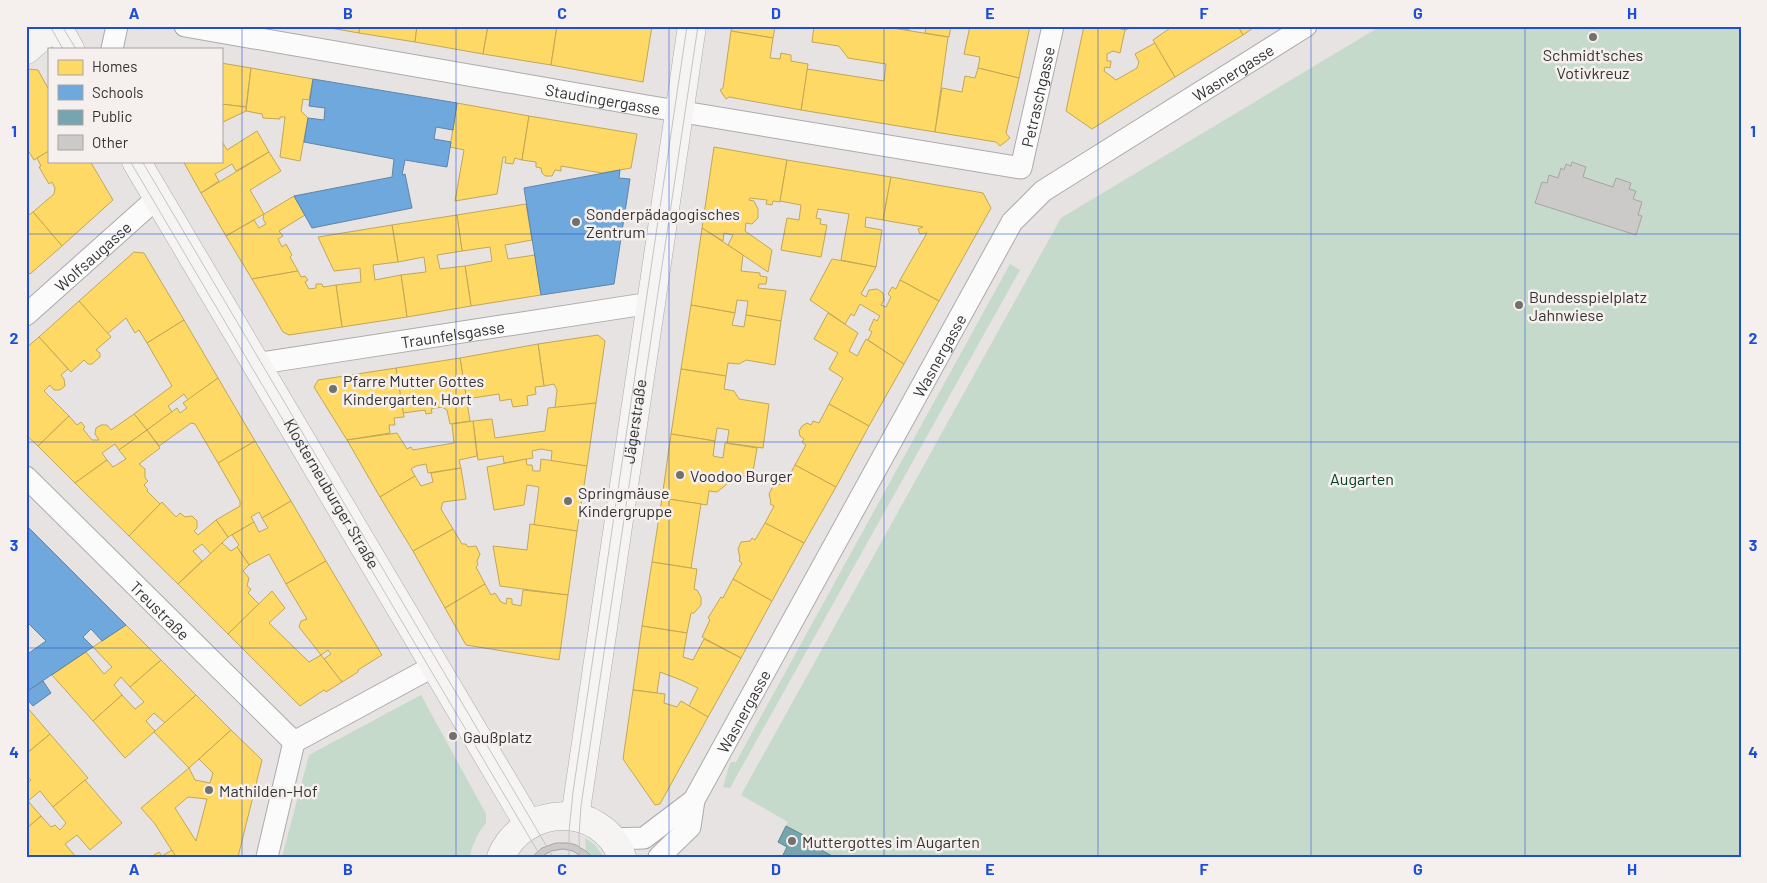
<svg xmlns="http://www.w3.org/2000/svg" width="1767" height="883" font-family="Barlow,sans-serif">
<style>
.green{fill:#c5dacb}
.homes{fill:#ffd966;stroke:#c2a756;fill-rule:evenodd}
.schools{fill:#6fa8dc;stroke:#5e85a9}
.public{fill:#76a5af;stroke:#62838a}
.building{fill:#cccac9;stroke:#a6a4a3}
.lines{fill:none;stroke-linecap:round;stroke-linejoin:round}
.street-casing{stroke:#adabaa;stroke-width:23}
.secondary-casing{stroke:#adabaa;stroke-width:29}
.street{stroke:#fbfbfb;stroke-width:21}
.secondary{stroke:#f6f3f3;stroke-width:28}
.tram{stroke:#c4c4c3;stroke-width:1}
.grid{fill:none;stroke:#1d4ed8;stroke-width:1;stroke-opacity:0.55}
.poi-dot{fill:#737170;stroke:#f5f0ee;stroke-width:2}
.labels{text-anchor:middle;dominant-baseline:central;stroke-width:5;stroke-linejoin:round;paint-order:stroke}
.poi-label{font-size:16px;fill:#353332;stroke:#f5f0ee;text-anchor:start}
.street-label{font-size:16px;fill:#353332;stroke:#f5f0ee}
.park-label{font-size:16px;fill:#024425;stroke:#f5f0ee}
.neatline{fill:none;stroke:#1d4ed8;stroke-width:2}
.grid-label{font-size:16px;text-anchor:middle;font-weight:bold;fill:#1d4ed8}
</style>
<rect width="100%" height="100%" fill="#e6e3e2"/>
<g class="green">
<polygon points="1381,26 1741,26 1741,857 834,857 803,840 805,836 786,826 788,822 741,795 1061,218"/>
<polygon points="1010,264 1020,270 730,788 723,787 730,763 731,762 736,762"/>
<path d="M421,695L486,814V823C479,831 471,846 470,857H282L309,755Z"/>
<polygon points="585,838 594,844 604,857 586,857"/>
</g>
<g class="homes">
<polygon points="319,26 360,26 359,33"/>
<polygon points="360,26 417,26 415,42 359,33"/>
<polygon points="417,26 488,26 483,54 415,42"/>
<polygon points="488,26 557,26 551,65 483,54"/>
<polygon points="557,26 652,26 643,82 551,65"/>
<polygon points="732,26 781,26 775,27 773,38 731,31"/>
<polygon points="814,26 880,26 948,37 935,132 801,110 807,69 884,81 886,64 848,58 839,46 812,42"/>
<polygon points="883,26 909,26 909,30"/>
<polygon points="926,26 951,26 949,37 925,33"/>
<polygon points="970,26 1030,26 1019,78 978,68 980,57 964,54"/>
<polygon points="1084,26 1110,26 1125,30 1120,53 1113,51 1107,54 1107,61 1111,61 1110,68 1105,67 1104,71 1116,80 1137,68 1139,62 1135,54 1155,43 1175,77 1092,129 1066,111"/>
<polygon points="1110,26 1128,26 1127,30"/>
<polygon points="1173,26 1238,26 1243,35 1175,77 1153,40"/>
<polygon points="1238,26 1256,26 1243,35"/>
<polygon points="731,31 773,38 770,58 780,59 781,53 791,55 791,61 808,64 801,110 729,97 726,99 720,90 723,88"/>
<polygon points="221,63 251,68 246,107 221,104"/>
<polygon points="251,68 313,79 309,100 303,99 301,111 308,118 300,161 280,157 285,117 280,117 280,119 263,118 262,114 246,111"/>
<polygon points="978,68 1019,78 1006,133 1010,138 1000,146 996,142 935,132 942,88 962,92 965,76 975,78"/>
<polygon points="28,69 38,70 49,90 49,151 34,160 26,147 26,71"/>
<polygon points="457,103 529,116 522,160 515,158 513,164 505,163 506,157 503,157 497,194 455,201 464,150 450,147"/>
<polygon points="221,104 246,107 246,111 221,123"/>
<polygon points="529,116 637,134 631,168 602,173 561,166 561,171 555,170 552,176 545,176 542,173 541,168 536,167 536,162 522,160"/>
<polygon points="257,131 269,152 236,171 232,164 215,174 219,181 201,193 183,161 221,161 221,140 227,150"/>
<polygon points="714,147 787,160 780,202 773,201 772,205 766,204 767,200 750,198 749,200 754,201 758,209 758,218 752,224 746,223 745,231 772,250 768,272 728,245 733,235 724,233 723,241 702,228"/>
<polygon points="49,151 49,161 90,161 113,200 62,246 33,212 54,194 55,188 52,182 49,184 39,167 41,166 37,158"/>
<polygon points="269,152 281,171 250,190 264,214 226,236 201,193"/>
<polygon points="787,160 891,177 883,220 866,217 865,227 882,230 876,267 841,260 849,214 818,209 816,218 821,219 820,224 827,225 821,257 781,250 787,218 799,220 801,205 780,201"/>
<polygon points="891,177 983,193 991,208 939,301 900,280 927,233 920,234 918,229 923,227 883,220"/>
<polygon points="294,196 305,215 279,231 283,236 278,239 282,247 286,244 292,255 290,257 298,271 252,279 226,236 254,220 259,228 266,224 263,219 264,214"/>
<polygon points="526,204 532,240 505,245 508,259 535,255 541,295 471,306 465,266 492,261 490,247 462,251 457,215"/>
<polygon points="33,212 62,246 30,274 26,270 26,217"/>
<polygon points="457,215 462,251 437,255 440,269 465,266 471,306 407,317 401,275 426,272 424,257 398,262 392,225"/>
<polygon points="392,225 398,262 373,265 375,280 401,275 407,317 342,327 336,285 361,282 360,268 334,271 318,237"/>
<polygon points="702,228 743,255 741,271 760,273 760,276 767,277 766,284 759,284 758,288 786,291 781,321 746,315 748,301 737,300 735,313 691,305"/>
<polygon points="134,252 144,253 184,320 147,343 139,330 135,333 126,318 107,334 79,301"/>
<polygon points="832,259 876,267 861,294 866,297 869,290 877,289 883,293 884,300 881,305 886,307 891,297 888,294 892,287 896,289 900,280 939,301 904,364 868,340 872,332 869,330 874,319 877,321 880,316 860,304 854,316 851,314 845,324 810,300"/>
<polygon points="298,271 301,277 305,276 308,280 305,282 309,289 316,288 316,284 322,284 323,287 336,285 342,327 289,335 283,332 252,279"/>
<polygon points="79,301 111,337 96,350 100,353 100,357 92,364 88,364 84,360 71,372 39,337"/>
<polygon points="691,305 735,313 732,325 744,327 746,315 781,321 775,365 746,360 739,364 728,363 726,376 681,369"/>
<polygon points="828,313 858,333 849,351 857,356 866,339 904,364 869,426 829,404 843,378 829,369 838,353 814,339"/>
<polygon points="184,320 218,378 188,400 184,394 168,406 172,412 147,430 134,414 172,386 147,343"/>
<polygon points="598,335 605,341 596,403 555,408 557,390 554,384 544,386 538,344"/>
<polygon points="39,337 68,369 61,375 64,379 65,386 60,390 54,390 50,385 44,391 69,416 38,446 26,435 26,348"/>
<polygon points="538,344 544,386 535,387 536,394 527,396 528,405 513,407 511,399 500,401 499,394 466,399 460,358"/>
<polygon points="460,358 470,421 450,424 447,410 442,407 431,409 432,413 426,414 425,410 403,413 396,368"/>
<polygon points="396,368 404,417 394,418 395,425 389,425 390,433 347,440 314,387 318,380"/>
<polygon points="681,369 726,376 724,389 734,391 739,399 769,404 763,448 727,443 729,430 717,428 715,441 671,434"/>
<polygon points="218,378 255,441 218,463 195,424 191,423 159,446 147,430 177,408 180,413 187,408 183,403"/>
<polygon points="596,403 587,466 551,461 552,451 541,449 532,451 533,458 504,463 503,456 478,460 473,421 492,419 495,438 545,431 548,408"/>
<polygon points="829,404 869,426 836,487 795,465 806,445 802,442 804,439 800,436 799,431 802,426 807,423 811,425 813,421 819,423"/>
<polygon points="134,414 147,430 119,450 115,444 102,453 107,460 75,483 38,446 69,416 77,425 81,422 85,427 83,429 92,440 99,440 95,434 96,428 101,425 107,425 111,430"/>
<polygon points="473,421 477,456 459,460 461,468 428,473 426,464 416,466 411,469 415,476 380,497 347,440 397,433 407,449 411,447 413,450 454,443 452,424"/>
<polygon points="147,430 160,448 139,464 145,469 145,478 148,481 144,485 148,490 147,491 160,504 129,536 75,483 107,460 113,467 126,459 119,450"/>
<polygon points="671,434 715,441 713,456 723,458 725,443 757,448 752,477 729,474 727,484 717,492 709,491 707,505 662,498"/>
<polygon points="255,441 291,501 262,518 259,512 251,517 254,522 228,537 216,520 240,506 240,501 218,463"/>
<polygon points="526,459 527,465 532,465 533,471 540,471 541,459 587,466 577,531 534,525 539,487 527,485 524,505 494,510 487,467"/>
<polygon points="795,465 836,487 804,543 765,523 774,506 770,504 771,502 769,494 773,486 781,484 783,480 786,482"/>
<polygon points="461,468 466,499 443,502 441,509 453,529 413,551 380,497 415,476 421,486 433,482 431,473"/>
<polygon points="662,498 701,504 691,568 652,562"/>
<polygon points="291,501 326,561 286,584 269,554 249,565 237,547 239,545 232,535 254,522 259,532 268,528 262,518"/>
<polygon points="162,502 176,517 180,513 185,517 192,516 197,521 197,528 194,531 198,535 216,520 228,537 211,554 202,544 193,551 202,561 178,584 129,536"/>
<polygon points="765,523 804,543 772,601 733,579 742,563 739,561 740,558 738,549 741,542 750,541 752,538 755,540"/>
<polygon points="530,524 577,531 568,595 500,586 493,546 527,550"/>
<polygon points="453,529 462,544 466,544 468,547 476,546 480,554 477,561 478,565 476,567 485,584 445,608 413,551"/>
<polygon points="222,543 231,551 237,547 249,565 243,571 249,578 247,586 251,589 248,593 259,604 228,634 178,584"/>
<polygon points="326,561 382,655 358,670 358,672 342,682 324,659 331,654 328,650 321,655 299,627 301,621 307,619 286,584"/>
<polygon points="652,562 697,569 694,589 697,590 701,597 701,605 694,613 691,613 687,633 642,626"/>
<polygon points="733,579 772,601 741,658 702,637 710,620 708,618 721,597 723,598"/>
<polygon points="485,584 491,595 495,593 501,602 506,604 507,598 512,599 512,604 521,606 523,590 568,595 559,660 466,645 445,608"/>
<polygon points="272,591 285,608 269,623 309,662 321,655 342,682 326,692 324,690 300,706 228,634"/>
<polygon points="126,625 161,660 130,687 121,677 114,685 122,695 93,721 52,675 86,652 104,674 112,667 93,647"/>
<polygon points="642,626 687,633 683,657 693,660 704,639 741,658 708,717 689,706 698,688 681,680 660,672 657,693 633,690"/>
<polygon points="161,660 196,695 165,723 154,713 146,721 155,731 125,758 93,721 122,695 135,709 144,702 130,687"/>
<polygon points="633,690 665,694 664,703 677,707 681,701 708,717 660,804 655,805 623,759"/>
<polygon points="196,695 231,730 189,768 154,732"/>
<polygon points="26,706 50,734 26,754"/>
<path d="M231,730L262,760L238,857H176L155,824L141,808L189,768L195,780L210,783L213,773L199,759ZM188,797L207,799L196,841L175,808Z"/>
<polygon points="50,734 88,778 53,807 40,791 28,801 41,816 26,829 26,784 31,780 26,775 26,754"/>
<polygon points="85,780 122,823 90,850 77,835 65,844 76,857 26,857 26,829 41,816 51,827 55,825 60,830 66,823 53,807"/>
<polygon points="172,850 176,857 151,857 159,852 162,856"/>
</g>
<g class="schools">
<polygon points="313,79 457,103 453,130 436,127 434,139 451,142 447,167 405,160 402,175 405,174 412,208 312,228 294,196 392,177 394,159 304,142 308,118 324,120 325,108 309,106"/>
<polygon points="620,170 619,178 630,179 614,284 541,295 524,188"/>
<polygon points="28,527 126,625 102,641 91,629 83,637 93,647 26,692 26,655 46,641 26,621 26,529"/>
<polygon points="43,681 51,693 33,706 26,698 26,692"/>
</g>
<polygon class="public" points="786,826 805,836 803,840 834,857 782,857 787,847 778,842"/>
<g class="building">
<polygon points="1572,162 1586,167 1583,177 1613,187 1616,178 1631,183 1629,189 1636,191 1633,199 1642,202 1638,215 1642,216 1636,235 1535,203 1542,182 1547,183 1549,175 1558,178 1561,168 1564,170 1566,164 1571,166"/>
<polygon points="556,843 569,843 576,845 587,852 592,857 582,857 573,851 563,849 551,851 541,857 532,857 542,848"/>
</g>
<g class="lines">
<defs>
<g id="street">
<path id="s1" d="M185,26L647,106L1021,168L1053,26"/>
<polyline points="112,49 117,26"/>
<path id="s2" d="M26,315L157,198"/>
<path id="s3" d="M255,364L651,303"/>
<path id="s4" d="M26,477L294,742"/>
<polyline points="611,839 644,838 694,800"/>
<polyline points="267,857 294,742 434,666"/>
<path id="s5" d="M659,857L690,827L694,800L1012,222L1043,191L1306,26"/>
</g>
<g id="secondary">
<polyline points="57,26 70,49"/>
<polyline points="26,50 54,26"/>
<path id="s6" d="M136,161L529,825"/>
<path id="s7" d="M575,817L692,26"/>
<path d="M501,857C523,804 602,801 622,857"/>
</g>
</defs>
<use href="#street" class="street-casing"/>
<use href="#secondary" class="secondary-casing"/>
<use href="#street" class="street"/>
<use href="#secondary" class="secondary"/>
<g class="tram">
<polyline points="50,26 63,49"/>
<polyline points="62,26 76,49"/>
<polyline points="26,27 27,26"/>
<polyline points="130,161 541,857"/>
<polyline points="142,161 553,857"/>
<polyline points="569,857 569,831 573,792 687,26"/>
<polyline points="580,857 579,836 581,806 698,26"/>
</g>
</g>
<path class="grid" d="M242,26V857M456,26V857M669,26V857M884,26V857M1098,26V857M1311,26V857M1525,26V857M26,234H1741M26,442H1741M26,648H1741"/>
<g class="poi-dot">
<circle cx="1593" cy="37" r="5"/>
<circle cx="576" cy="222" r="5"/>
<circle cx="1519" cy="305" r="5"/>
<circle cx="333" cy="389" r="5"/>
<circle cx="680" cy="475" r="5"/>
<circle cx="568" cy="501" r="5"/>
<circle cx="453" cy="736" r="5"/>
<circle cx="209" cy="790" r="5"/>
<circle cx="792" cy="841" r="5"/>
</g>
<g class="labels">
<g class="poi-label">
<text x="1593" y="54" text-anchor="middle">Schmidt'sches<tspan x="1593" dy="18">Votivkreuz</tspan></text>
<text x="586" y="213">Sonderpädagogisches<tspan x="586" dy="18">Zentrum</tspan></text>
<text x="1529" y="296">Bundesspielplatz<tspan x="1529" dy="18">Jahnwiese</tspan></text>
<text x="343" y="380">Pfarre Mutter Gottes<tspan x="343" dy="18">Kindergarten, Hort</tspan></text>
<text x="690" y="475">Voodoo Burger</text>
<text x="578" y="492">Springmäuse<tspan x="578" dy="18">Kindergruppe</tspan></text>
<text x="463" y="736">Gaußplatz</text>
<text x="219" y="790">Mathilden-Hof</text>
<text x="802" y="841">Muttergottes im Augarten</text>
</g>
<g class="street-label">
<text stroke="none"><textPath href="#s5" startOffset="998">Wasnergasse</textPath></text>
<text stroke="none"><textPath href="#s1" startOffset="921">Petraschgasse</textPath></text>
<text stroke="none"><textPath href="#s1" startOffset="424">Staudingergasse</textPath></text>
<text stroke="none"><textPath href="#s2" startOffset="89">Wolfsaugasse</textPath></text>
<text stroke="none"><textPath href="#s3" startOffset="200">Traunfelsgasse</textPath></text>
<text stroke="none"><textPath href="#s5" startOffset="578">Wasnergasse</textPath></text>
<text stroke="none"><textPath href="#s7" startOffset="400">Jägerstraße</textPath></text>
<text stroke="none"><textPath href="#s6" startOffset="386">Klosterneuburger Straße</textPath></text>
<text stroke="none"><textPath href="#s4" startOffset="189">Treustraße</textPath></text>
<text stroke="none"><textPath href="#s5" startOffset="172">Wasnergasse</textPath></text>
</g>
<g class="park-label">
<text x="1362" y="478">Augarten</text>
</g>
</g>
<rect width="1767" height="883" fill="none" stroke="#f5f0ee" stroke-width="55"/>
<rect x="48" y="48" width="175" height="115" fill="#f5f0ee" stroke="#a8a4a3"/>
<rect x="58" y="60" width="25" height="15" fill="#ffd966" stroke="#a8a4a3"/>
<text x="92" y="72" font-size="15" fill="#353332">Homes</text>
<rect x="58" y="85" width="25" height="15" fill="#6fa8dc" stroke="#a8a4a3"/>
<text x="92" y="98" font-size="15" fill="#353332">Schools</text>
<rect x="58" y="110" width="25" height="15" fill="#76a5af" stroke="#a8a4a3"/>
<text x="92" y="122" font-size="15" fill="#353332">Public</text>
<rect x="58" y="135" width="25" height="15" fill="#cccac9" stroke="#a8a4a3"/>
<text x="92" y="148" font-size="15" fill="#353332">Other</text>
<rect x="28" y="28" width="1712" height="828" class="neatline"/>
<g class="grid-label">
<text x="134" y="19">A</text>
<text x="348" y="19">B</text>
<text x="562" y="19">C</text>
<text x="776" y="19">D</text>
<text x="990" y="19">E</text>
<text x="1204" y="19">F</text>
<text x="1418" y="19">G</text>
<text x="1632" y="19">H</text>
<text x="14" y="137">1</text>
<text x="1753" y="137">1</text>
<text x="14" y="344">2</text>
<text x="1753" y="344">2</text>
<text x="14" y="551">3</text>
<text x="1753" y="551">3</text>
<text x="14" y="758">4</text>
<text x="1753" y="758">4</text>
<text x="134" y="875">A</text>
<text x="348" y="875">B</text>
<text x="562" y="875">C</text>
<text x="776" y="875">D</text>
<text x="990" y="875">E</text>
<text x="1204" y="875">F</text>
<text x="1418" y="875">G</text>
<text x="1632" y="875">H</text>
</g>
</svg>
